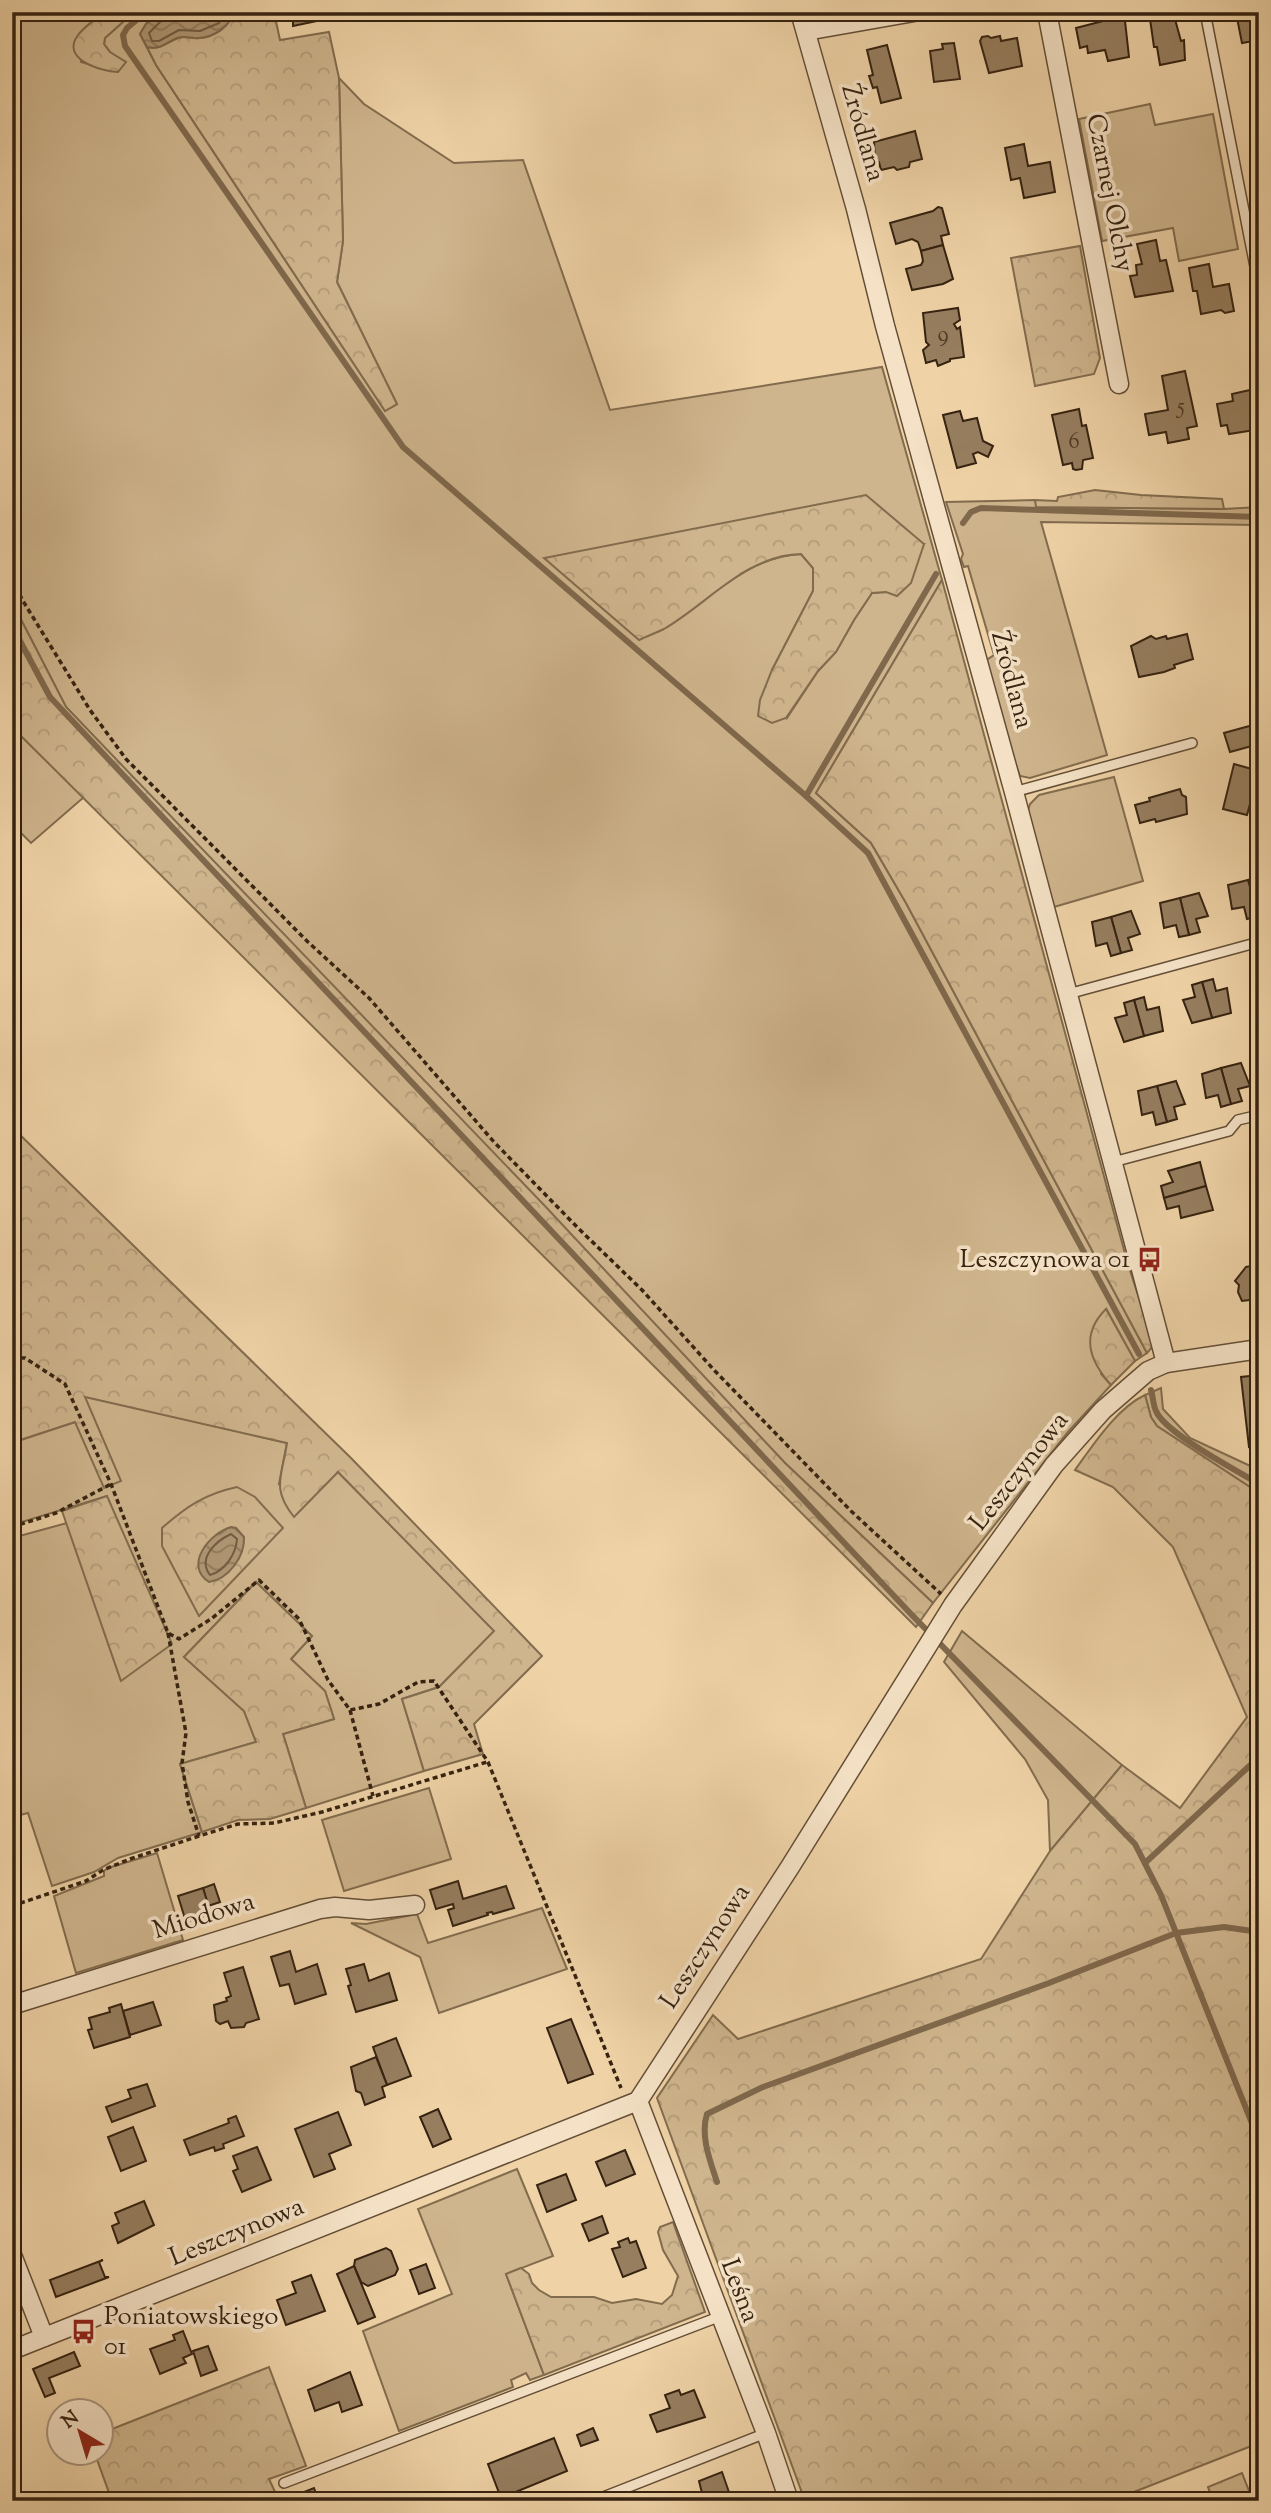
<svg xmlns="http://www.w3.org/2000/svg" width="1271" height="2513" font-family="'Sorts Mill Goudy',serif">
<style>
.green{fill:#cfb58d;stroke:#826c4e;stroke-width:2;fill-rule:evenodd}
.forest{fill:url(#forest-crowns);stroke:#826c4e;stroke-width:2}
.water{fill:url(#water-waves);stroke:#7f684c;stroke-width:2}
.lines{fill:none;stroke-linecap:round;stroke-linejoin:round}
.shore{stroke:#725c42;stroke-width:2}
.stream{stroke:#7f684c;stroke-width:6}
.building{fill:#967e5f;stroke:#352210;stroke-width:2}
.lane-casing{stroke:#644e36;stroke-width:12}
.street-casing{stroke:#644e36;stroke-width:21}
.path{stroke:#352210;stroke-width:3.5;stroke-dasharray:5 3.5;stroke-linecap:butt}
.lane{stroke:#f5e2c6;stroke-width:9}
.street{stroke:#f5e2c6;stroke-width:18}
.labels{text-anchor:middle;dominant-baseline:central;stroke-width:7;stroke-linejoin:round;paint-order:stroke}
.number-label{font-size:23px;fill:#4d3924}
.street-label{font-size:26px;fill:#352210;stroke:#f5e2c6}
.poi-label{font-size:26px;fill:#352210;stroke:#f5e2c6;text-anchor:end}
</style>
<defs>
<pattern id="forest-crowns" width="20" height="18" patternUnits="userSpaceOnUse" patternTransform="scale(1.75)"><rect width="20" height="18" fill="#cfb58d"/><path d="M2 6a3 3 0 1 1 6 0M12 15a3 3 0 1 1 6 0" fill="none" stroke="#b29b79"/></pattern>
<pattern id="water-waves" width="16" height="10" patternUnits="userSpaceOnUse" patternTransform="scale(1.75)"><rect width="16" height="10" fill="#b09774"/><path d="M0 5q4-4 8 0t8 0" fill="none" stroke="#907b5e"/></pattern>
</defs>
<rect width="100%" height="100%" fill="#efd3a7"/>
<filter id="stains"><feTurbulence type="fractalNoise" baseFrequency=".00286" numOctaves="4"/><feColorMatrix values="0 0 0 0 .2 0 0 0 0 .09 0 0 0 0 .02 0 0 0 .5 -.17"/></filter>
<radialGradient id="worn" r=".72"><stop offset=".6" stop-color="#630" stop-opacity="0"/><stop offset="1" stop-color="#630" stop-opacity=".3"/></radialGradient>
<g class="green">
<path d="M12,12H104L79,34L81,62L94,66L110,52L104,44L105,38L134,12H161L146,24L140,34L156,65L385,411L397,404L337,282L343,241L339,78L364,104L454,163L523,160L610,410L882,367L942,580L816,793L871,843L906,903L1147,1353L1135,1361L1107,1310L1101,1374L1111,1385L1068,1432L933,1603L785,1463L66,707L12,602ZM924,544L886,592L872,593L854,620L836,652L818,671L787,718L772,670L813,591V568L801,554C758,556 724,585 691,609L545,558Z"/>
<polygon points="1150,104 1155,125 1213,114 1238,249 1179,261 1173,228 1102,241 1079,119"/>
<polygon points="1035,500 1037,507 1224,509 1259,507 1259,525 1041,522 1107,755 1030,778 1020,776 1009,747 985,661 994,655 968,566 964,567 961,559 963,554 946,502"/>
<polygon points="12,727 84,797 31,843 12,824"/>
<polygon points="1114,777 1143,881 1054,907 1028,811 1030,804 1039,795"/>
<polygon points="1161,1388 1163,1409 1190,1438 1259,1470 1259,1493 1157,1426 1151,1417 1145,1395"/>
<polygon points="84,1396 287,1443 279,1484 338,1472 495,1631 439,1687 402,1699 424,1771 306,1808 283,1734 334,1719 325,1691 291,1659 312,1636 256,1582 184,1657 244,1711 256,1742 180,1764 202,1832 118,1858 94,1872 52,1886 28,1813 12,1817 12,1538 67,1523 121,1681 107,1496 12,1525 12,1435 15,1442 75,1422 120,1480"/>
<polygon points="962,1631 1122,1765 1050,1851 1048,1800 1025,1759 944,1662"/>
<polygon points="429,1788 451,1859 344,1891 322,1820"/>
<polygon points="157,1853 183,1940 76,1973 54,1896 104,1876 104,1871 108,1868"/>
<polygon points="542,1908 567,1969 439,2013 420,1957 351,1923 366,1924 417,1914 428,1943"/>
<polygon points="517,2169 553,2256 506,2274 544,2375 530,2380 526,2373 511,2380 513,2387 399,2431 363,2331 452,2294 418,2209"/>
</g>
<g class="forest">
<path d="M104,12H134L105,38L104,44L110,52L126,62L118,72C100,71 60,59 78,35C85,26 96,19 104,12Z"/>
<path d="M232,12H274L280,40L329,32L339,78L343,241L337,282L397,404L385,411L156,65L147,47C161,50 165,43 178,38C185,35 192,39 200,38C214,37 231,26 232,12Z"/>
<polygon points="1080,246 1100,358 1094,374 1035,386 1011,258"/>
<polygon points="1095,490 1141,495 1222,499 1224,509 1036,507 1035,500 1057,501 1058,497"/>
<path d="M866,495L924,544L911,583L897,596L886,592L872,593L854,620L836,652L818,671L786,718L772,723L758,716L760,700L772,670L813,591V568L801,554C746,555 709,603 664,629C656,633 647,636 639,640L544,558Z"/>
<polygon points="942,580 1127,1261 1154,1345 1147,1353 906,903 871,843 816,793"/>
<polygon points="12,602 66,707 544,1205 785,1463 933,1603 916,1627 12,727"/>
<path d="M12,1127L351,1458L542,1656L474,1724L483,1754L424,1771L402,1699L439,1687L494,1631L338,1472L294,1517C271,1488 282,1477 287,1443L85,1397L121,1481L104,1488L75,1422L14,1442L12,1435V1357L18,1355L12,1351Z"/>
<path d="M1106,1309L1135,1361L1111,1385C1089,1360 1080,1335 1106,1309Z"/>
<path d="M1145,1395L1151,1417L1157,1426L1259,1493V2443L1111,2501H805L657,2098L713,2015L738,2039L981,1959L1050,1851L1122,1765L1180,1808L1247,1717L1173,1547L1113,1487L1075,1470C1093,1445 1117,1408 1145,1395Z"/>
<path d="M237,1487L255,1497L283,1528L199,1616L162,1546V1528C187,1506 205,1494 237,1487Z"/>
<polygon points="107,1496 172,1644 121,1681 62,1511"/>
<polygon points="256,1582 312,1636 291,1659 325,1691 334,1719 283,1734 306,1808 270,1819 238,1820 202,1832 180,1764 256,1742 244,1711 184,1657"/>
<polygon points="673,2222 705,2312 544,2375 506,2274 521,2268 529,2274 532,2283 539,2290 551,2297 594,2297 612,2303 636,2299 662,2304 672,2295 678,2276 663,2250 658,2232 660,2227"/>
<polygon points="269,2367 306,2466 269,2479 276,2494 258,2501 112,2501 95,2454 102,2454 102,2433"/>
<polygon points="1242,2473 1253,2501 1213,2501 1208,2487"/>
</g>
<g class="water">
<path d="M161,12H232V13C231,27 213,37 199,38C192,39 185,35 177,38C165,43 161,50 147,47L140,34L146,24Z"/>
<path d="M231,1527L236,1528L244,1537C245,1556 229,1579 209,1582C183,1565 210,1533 231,1527Z"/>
</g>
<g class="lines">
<g class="shore">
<polyline points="164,12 163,19 149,33 152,41 159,41 179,30 200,31 219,23 226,12"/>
<path d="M231,1534L237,1539C236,1554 225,1571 210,1575C197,1558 216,1541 231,1534Z"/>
</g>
<g class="stream">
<polyline points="146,12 127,28 123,35 125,46 403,447 806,796 868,853 1139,1354"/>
<polyline points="963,523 971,512 981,508 1259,517"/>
<polyline points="12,626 50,697 911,1614 1135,1844 1161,1895 1259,2141"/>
<polyline points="806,796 936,574"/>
<path d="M1151,1390C1153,1396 1153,1405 1156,1411C1165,1433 1236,1470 1259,1484"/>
<polyline points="1145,1863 1259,1757"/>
<path d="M717,2182C710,2161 700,2135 707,2114L763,2087L1049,1983L1176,1933L1224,1927L1259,1932"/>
</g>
</g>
<g class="building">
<polygon points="293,12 325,12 325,13 316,15 317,21 293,26"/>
<polygon points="1106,12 1124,12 1129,57 1108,61 1105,50 1088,53 1087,46 1080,48 1076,28 1107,20"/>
<polygon points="1149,12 1173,12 1181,41 1184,40 1185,60 1160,65 1157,47 1154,47"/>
<polygon points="1259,12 1259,40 1242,43 1236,13"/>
<polygon points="988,36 991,38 1000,36 1001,41 1017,38 1022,66 989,73 980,41 982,37"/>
<polygon points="954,43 960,79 934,82 930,51 943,49 942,44"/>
<polygon points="887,45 901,98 881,103 877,87 873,88 869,76 873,75 867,50"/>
<polygon points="915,131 922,159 910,162 909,167 897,170 894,167 881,170 879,162 875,160 874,142"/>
<polygon points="1024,144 1028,166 1050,162 1055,192 1024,198 1020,178 1011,180 1005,148"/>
<polygon points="938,207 942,208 949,234 941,236 943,245 921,251 918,242 912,239 896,244 890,223 933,211"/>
<polygon points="1156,240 1160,261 1166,260 1173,291 1135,297 1130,276 1137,275 1136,265 1142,264 1137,244"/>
<polygon points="943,245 953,279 943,284 912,290 906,269 921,265 923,261 921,251"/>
<polygon points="1209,264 1213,287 1229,284 1234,311 1225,313 1221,310 1201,314 1197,291 1193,291 1189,268"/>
<polygon points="958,308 960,320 954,324 957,329 960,327 964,357 950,359 950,361 938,366 936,360 926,363 923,350 929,345 926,342 923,313"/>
<polygon points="1185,371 1197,426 1187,428 1189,439 1168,443 1166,432 1149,435 1145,414 1168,410 1162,376"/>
<polygon points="1250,390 1255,430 1229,434 1227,425 1221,426 1217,404 1233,401 1232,394"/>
<polygon points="1079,409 1082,426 1086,425 1093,458 1083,460 1082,469 1076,470 1073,469 1072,463 1063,465 1052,415"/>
<polygon points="960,411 963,421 977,418 983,441 993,446 988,457 978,452 973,454 976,463 957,468 943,415"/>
<polygon points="1187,634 1193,659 1174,665 1175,668 1164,672 1139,677 1131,646 1151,636 1156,639 1166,636 1167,639"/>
<polygon points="1253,725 1259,744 1230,752 1224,733"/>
<polygon points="1234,764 1259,771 1247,815 1223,809"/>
<polygon points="1180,789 1182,795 1186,797 1187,814 1156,822 1155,819 1140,823 1135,805 1150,801 1149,798"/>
<polygon points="1259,877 1259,916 1258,916 1248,880"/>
<polygon points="1248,880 1258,916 1247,919 1244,907 1232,909 1228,885"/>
<polygon points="1199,893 1208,916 1196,919 1200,932 1189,935 1180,898"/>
<polygon points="1180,898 1189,935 1179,937 1176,925 1164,928 1160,903"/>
<polygon points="1131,911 1140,934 1128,938 1132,950 1121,953 1111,917"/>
<polygon points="1111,917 1121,953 1111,956 1107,943 1096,946 1092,922"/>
<polygon points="1213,979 1216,991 1227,988 1231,1013 1212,1018 1202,982"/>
<polygon points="1202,982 1212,1018 1192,1023 1183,1000 1195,997 1192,985"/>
<polygon points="1144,997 1147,1010 1159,1007 1163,1031 1144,1036 1134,1000"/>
<polygon points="1134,1000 1144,1036 1124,1042 1115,1018 1127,1015 1124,1003"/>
<polygon points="1241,1063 1250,1086 1238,1089 1242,1101 1231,1104 1221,1068"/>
<polygon points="1221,1068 1231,1104 1221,1107 1218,1095 1206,1098 1202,1074"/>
<polygon points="1176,1081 1185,1104 1174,1107 1177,1119 1167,1122 1157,1086"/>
<polygon points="1157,1086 1167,1122 1156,1125 1153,1112 1142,1115 1138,1091"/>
<polygon points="1200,1162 1206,1186 1164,1198 1161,1186 1173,1182 1168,1171"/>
<polygon points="1206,1186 1213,1210 1181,1218 1179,1206 1167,1209 1164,1198"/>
<polygon points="1259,1261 1258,1299 1242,1301 1238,1292 1239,1285 1235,1281 1246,1267 1252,1266 1252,1262"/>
<polygon points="1259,1375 1259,1445 1249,1447 1241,1377"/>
<polygon points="458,1881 463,1899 506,1886 514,1908 493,1914 492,1912 487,1913 488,1915 453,1926 448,1910 454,1908 453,1904 436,1909 430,1890"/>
<polygon points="214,1884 220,1902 208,1906 203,1888"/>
<polygon points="203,1888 211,1914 186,1922 178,1896"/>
<polygon points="290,1951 296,1972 317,1964 326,1994 295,2004 289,1984 280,1986 271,1957"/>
<polygon points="364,1964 369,1981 389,1973 397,2000 356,2012 348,1986 351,1985 346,1969"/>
<polygon points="243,1967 259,2019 246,2023 244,2027 231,2028 228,2021 220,2024 216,2021 214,2005 227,2001 226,1998 231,1996 224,1973"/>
<polygon points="153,2002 161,2025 130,2035 123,2011"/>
<polygon points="121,2004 130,2037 94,2048 88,2030 92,2029 89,2018 110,2012 109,2008"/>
<polygon points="571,2019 593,2074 568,2083 547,2028"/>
<polygon points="396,2038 411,2076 387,2085 373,2047"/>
<polygon points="376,2057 387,2085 382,2087 385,2097 365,2105 361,2093 356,2091 351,2067"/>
<polygon points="147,2084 155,2106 112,2122 106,2107 131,2098 128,2090"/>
<polygon points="438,2109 451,2139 433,2147 420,2117"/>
<polygon points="338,2112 351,2145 329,2154 335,2169 314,2177 295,2129"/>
<polygon points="236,2116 244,2136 223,2144 224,2148 215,2151 214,2147 190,2155 184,2140 229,2123 228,2119"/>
<polygon points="133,2127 146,2161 121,2171 108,2137"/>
<polygon points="257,2147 271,2180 242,2192 233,2171 238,2169 233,2156"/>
<polygon points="625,2150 635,2174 606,2186 596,2162"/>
<polygon points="566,2174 576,2200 547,2212 537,2185"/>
<polygon points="144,2201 154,2225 118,2243 112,2226 119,2223 115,2213"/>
<polygon points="602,2216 608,2233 589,2241 582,2224"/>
<polygon points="628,2238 630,2243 636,2241 646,2268 623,2277 612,2249 620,2247 618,2242"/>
<polygon points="386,2248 391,2251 398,2269 395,2275 368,2286 361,2282 354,2266 355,2260"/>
<polygon points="103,2260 99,2262 105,2277 109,2277 56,2297 50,2280"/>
<polygon points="426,2264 435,2288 419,2294 410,2270"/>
<polygon points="354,2266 375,2317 358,2324 337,2274"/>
<polygon points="311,2275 325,2311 286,2325 277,2300 296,2293 292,2282"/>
<polygon points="183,2331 192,2354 183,2358 186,2363 160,2374 150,2349 175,2340 173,2335"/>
<polygon points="208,2346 217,2370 201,2376 193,2351"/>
<polygon points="74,2352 80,2366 49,2378 55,2393 45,2397 33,2369"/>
<polygon points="350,2372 362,2405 342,2412 339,2402 315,2411 308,2390"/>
<polygon points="679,2390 681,2395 694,2390 705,2417 657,2432 650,2415 670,2408 665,2395"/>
<polygon points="593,2428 598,2440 581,2446 577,2435"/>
<polygon points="554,2438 567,2471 501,2498 488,2464"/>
<polygon points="722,2472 732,2501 704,2501 699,2481"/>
<polygon points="314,2488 318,2499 284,2501 284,2500"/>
</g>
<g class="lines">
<defs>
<g id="lane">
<polyline points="1205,12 1259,287"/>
<polyline points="1014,792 1192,743"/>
<polyline points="1068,994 1259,942"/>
<polyline points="1113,1162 1229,1131 1238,1120 1259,1115"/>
<polyline points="284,2483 721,2316"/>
<polyline points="593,2501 766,2433"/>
</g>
<g id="street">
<polyline points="800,12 856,209 885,326 1014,792 1166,1363"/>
<polyline points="1047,12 1119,384"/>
<polyline points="806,31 914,12"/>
<polyline points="12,2005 320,1909 335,1907 369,1910 415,1905"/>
<polyline points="638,2101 766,2433 789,2501"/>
<polyline points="12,2255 44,2337"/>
<polyline points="12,2350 638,2101 790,1867 953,1605 1054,1465 1103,1410 1148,1371 1166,1363 1259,1349"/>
</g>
</defs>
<use href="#lane" class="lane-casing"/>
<use href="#street" class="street-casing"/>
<g class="path">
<polyline points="12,579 23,601 90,710 126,759 308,942 369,998 494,1142 579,1229 642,1290 714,1370 851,1511 941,1594"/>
<polyline points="12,1358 25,1358 65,1384 111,1484 168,1633 179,1639 211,1619 259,1580 299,1619 328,1680 350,1710 379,1704 418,1682 434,1681 488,1762 621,2088"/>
<polyline points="12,1527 56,1513 111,1484"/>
<polyline points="168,1633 186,1733 182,1763 188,1802 199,1836"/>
<polyline points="350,1710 373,1796"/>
<polyline points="12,1906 86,1881 103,1870 130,1859 199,1836 238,1824 274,1823 322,1812 487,1762"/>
</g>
<use href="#lane" class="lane"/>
<use href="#street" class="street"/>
</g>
<defs>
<symbol id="bus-bare" viewBox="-9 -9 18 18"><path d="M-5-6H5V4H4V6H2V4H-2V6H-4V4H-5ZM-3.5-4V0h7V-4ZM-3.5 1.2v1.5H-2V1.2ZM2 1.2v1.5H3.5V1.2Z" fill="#8f2418" stroke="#f5e2c6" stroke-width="2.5" paint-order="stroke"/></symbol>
</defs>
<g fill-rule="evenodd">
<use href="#bus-bare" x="1132" y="1242" width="35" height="35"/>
<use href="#bus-bare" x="66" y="2314" width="35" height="35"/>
</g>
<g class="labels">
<g class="number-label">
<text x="943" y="335">9</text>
<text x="1181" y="407">5</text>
<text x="1074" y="442">6</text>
</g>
<g class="street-label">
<text transform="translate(862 133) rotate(74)">Źródlana</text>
<text transform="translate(1109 193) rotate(79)">Czarnej Olchy</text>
<text transform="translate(1011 680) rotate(75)">Źródlana</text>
<text transform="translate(1020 1472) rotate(-52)">Leszczynowa</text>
<text transform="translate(204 1917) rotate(-17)">Miodowa</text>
<text transform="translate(706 1947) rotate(-57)">Leszczynowa</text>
<text transform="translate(237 2233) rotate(-22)">Leszczynowa</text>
<text transform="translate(739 2291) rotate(69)">Leśna</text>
</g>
<g class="poi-label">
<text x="1130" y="1260">Leszczynowa 01</text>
<text x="104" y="2317" text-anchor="start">Poniatowskiego<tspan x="104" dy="30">01</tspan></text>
</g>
</g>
<rect width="1271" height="2513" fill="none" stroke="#efd3a7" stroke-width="42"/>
<rect x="14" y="14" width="1243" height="2485" fill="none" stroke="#352210" stroke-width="3.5"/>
<rect x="21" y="21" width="1229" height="2471" fill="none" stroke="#352210" stroke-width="2"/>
<g transform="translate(80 2432) rotate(322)"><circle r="33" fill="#f5e2c6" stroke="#a8957d" stroke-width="2"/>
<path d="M0-5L12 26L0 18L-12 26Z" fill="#8f2418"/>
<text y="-10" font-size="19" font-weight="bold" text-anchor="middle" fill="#352210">N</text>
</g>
<rect width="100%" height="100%" filter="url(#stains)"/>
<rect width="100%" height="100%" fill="url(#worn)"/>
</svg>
